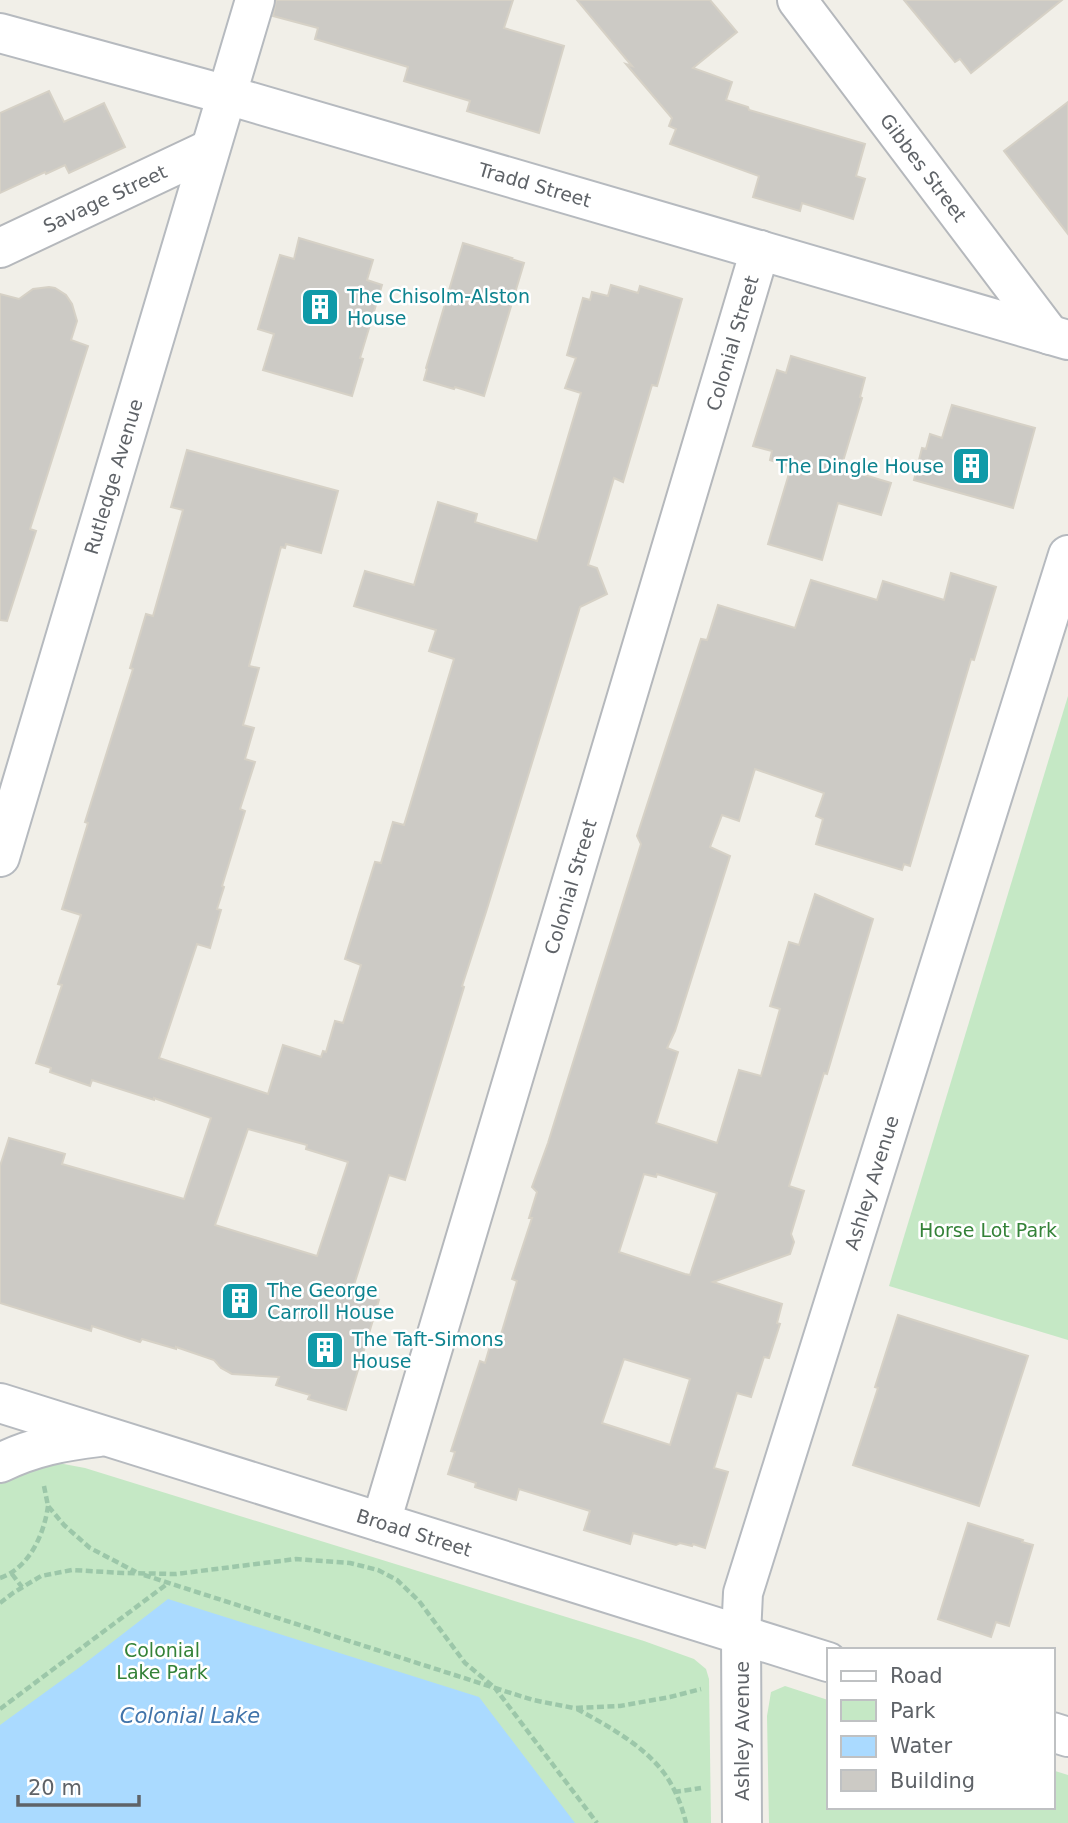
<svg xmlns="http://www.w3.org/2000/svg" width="1068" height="1823" font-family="'DejaVu Sans',sans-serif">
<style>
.green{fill:#c5e8c5}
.water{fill:#aadaff}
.building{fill:#cccac5;stroke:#d6d1c6;stroke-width:2;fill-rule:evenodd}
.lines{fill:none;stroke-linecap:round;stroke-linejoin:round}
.street-casing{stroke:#b5b8bc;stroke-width:42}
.secondary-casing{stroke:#b6babf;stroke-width:42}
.path{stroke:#9cc7a9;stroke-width:4.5;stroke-dasharray:7 3.5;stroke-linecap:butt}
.street{stroke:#fff;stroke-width:38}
.secondary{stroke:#fff;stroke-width:38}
.labels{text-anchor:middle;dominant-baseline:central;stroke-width:5;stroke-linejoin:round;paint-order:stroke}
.street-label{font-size:19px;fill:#5f6368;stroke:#fff}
.culture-label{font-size:19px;fill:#0d838f;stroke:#fff;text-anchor:start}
.park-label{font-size:19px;fill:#348238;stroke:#fff}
.water-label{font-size:21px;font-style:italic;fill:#4174aa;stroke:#fff}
</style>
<rect width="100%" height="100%" fill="#f1efe8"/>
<g class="green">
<polygon points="1068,696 1068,1340 889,1286"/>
<polygon points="53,1462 85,1468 644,1641 694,1659 706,1669 709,1679 711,1823 0,1823 0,1482"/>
<polygon points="785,1686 828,1700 828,1807 1052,1807 1052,1770 1068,1775 1068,1823 769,1823 767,1716 771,1692"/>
</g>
<polygon class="water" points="168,1599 479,1697 575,1823 0,1823 0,1725 80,1667"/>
<g class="building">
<polygon points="276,0 513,0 504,28 564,46 539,133 467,111 470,101 404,81 408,67 315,39 318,28 273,16"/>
<polygon points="577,0 710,0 737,32 693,68 732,82 726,100 748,107 749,110 865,144 856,176 865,179 853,219 802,203 800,211 753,197 759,176 670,144 676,129 669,126 672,118 626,64 632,66"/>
<polygon points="904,0 1062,0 971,73 960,59 955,62"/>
<polygon points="49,91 64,122 104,103 125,147 69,173 65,165 46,174 45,172 0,193 0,113"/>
<polygon points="1068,102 1068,234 1004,151"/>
<polygon points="299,238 373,260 367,280 382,285 360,358 363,359 352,396 263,370 274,334 258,329 280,255 294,259"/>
<polygon points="463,243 512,258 511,259 524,263 484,396 455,387 454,389 424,380 427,369 426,368"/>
<path d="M611,285L638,293L640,286L682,299L657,386L652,385L623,482L614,478L588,565L597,568L607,594L580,607L486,912L462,986L464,987L405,1180L389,1175L353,1288L364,1291L363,1295L379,1300L346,1410L308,1399L310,1395L276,1385L279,1377L232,1374L221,1368L214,1360L176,1347V1349L142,1339L140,1342L92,1326L91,1331L0,1303V1166L9,1138L65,1154L62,1164L184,1199L211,1118L154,1098V1100L92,1080L90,1086L50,1072L51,1068L36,1063L62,985L58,984L81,915L62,909L88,823L85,822L133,669L130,668L146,614L153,616L183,510L171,507L187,450L338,491L321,553L286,544L285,548L281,547L249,666L259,668L243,725L254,728L245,759L255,762L240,809L245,811L222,886L224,887L217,909L221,910L210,948L197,944L159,1058L268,1094L283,1045L321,1057L323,1051L326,1052L335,1021L343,1023L361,965L345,959L375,862L381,863L393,822L404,825L408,812L454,659L429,651L436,630L354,606L365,571L414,585L438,502L477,514L475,522L537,541L581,393L565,388L576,358L567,355L583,298L590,300L592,292L608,296ZM248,1129L307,1145L306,1149L348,1162L317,1256L215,1225Z"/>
<polygon points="49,287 55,288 66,295 72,304 77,321 71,340 88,346 30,529 36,531 7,621 0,620 0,294 19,299 33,289"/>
<polygon points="791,356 865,378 860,397 862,398 841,468 891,483 881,515 838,503 822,560 768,544 791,467 770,460 772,451 753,446 777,370 786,373"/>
<polygon points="952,405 1035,428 1013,508 914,480 922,448 926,449 930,434 942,438"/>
<path d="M951,573L996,587L974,660L971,659L910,866L904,864L902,870L816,844L823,819L816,816L824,793L755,769L739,821L722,815L710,847L730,856L675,1031L667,1048L678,1052L656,1123L717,1143L739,1070L761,1076L780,1009L770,1006L789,942L799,945L815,894L873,919L827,1074L824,1073L789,1186L804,1191L791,1234L794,1242L790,1254L713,1282L782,1304L777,1323L780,1324L769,1358L764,1357L751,1397L737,1393L714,1468L728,1472L705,1548L693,1544L692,1546L680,1543L676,1545L633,1533L630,1544L584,1530L590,1511L519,1489L516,1500L475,1487L476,1483L448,1474L455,1452L451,1451L480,1361L485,1363L490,1346L497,1348L517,1281L512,1279L532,1218H529L537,1192L532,1187L548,1143L641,844L637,836L701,639L707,640L718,605L795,628L811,580L877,600L883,581L944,600ZM644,1174L656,1177L657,1174L717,1193L690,1275L685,1274L619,1252ZM624,1359L690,1379L670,1445L602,1423Z"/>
<polygon points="898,1315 1028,1356 979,1506 853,1465 878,1388 875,1387"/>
<polygon points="968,1523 1023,1540 1022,1542 1033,1545 1009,1626 996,1622 991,1637 938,1619"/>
</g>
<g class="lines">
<defs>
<g id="street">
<path id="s1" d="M797,0L1050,335"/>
<path id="s2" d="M0,248L210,149"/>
<path id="s3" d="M381,1522L760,250"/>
</g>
<g id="secondary">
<path id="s4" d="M0,33L227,95L1068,340"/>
<path id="s5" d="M0,857L255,0"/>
<path id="s6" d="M0,1403L828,1662"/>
<path d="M0,1463C32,1447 64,1441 99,1437"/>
<polyline points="1052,1732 1068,1737"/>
<path id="s7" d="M742,1823L741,1635L743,1593L1068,555"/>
</g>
</defs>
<use href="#street" class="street-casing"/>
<use href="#secondary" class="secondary-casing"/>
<g class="path">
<polyline points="44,1486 48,1506 64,1525 90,1548 136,1572"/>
<polyline points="12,1574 22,1587"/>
<polyline points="144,1575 495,1688 597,1823"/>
<path d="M0,1578C29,1568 44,1535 48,1506"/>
<polyline points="0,1603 13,1593 41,1576 72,1570 123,1573 176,1574 296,1559 350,1563 378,1570 397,1580 419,1601 465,1663 495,1688 533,1700 574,1708 620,1706 670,1697 701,1689"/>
<polyline points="0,1709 167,1584"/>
<path d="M577,1709C608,1726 643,1745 664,1773C675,1788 682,1806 686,1823"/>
<polyline points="674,1792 701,1788"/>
</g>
<use href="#street" class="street"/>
<use href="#secondary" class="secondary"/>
</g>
<defs>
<symbol id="building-square" viewBox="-11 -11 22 22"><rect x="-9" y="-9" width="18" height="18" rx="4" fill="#0f9aa8" stroke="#fff"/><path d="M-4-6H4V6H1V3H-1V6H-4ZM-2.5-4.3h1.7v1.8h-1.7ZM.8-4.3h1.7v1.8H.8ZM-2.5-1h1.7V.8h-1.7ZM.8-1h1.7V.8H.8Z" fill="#fff"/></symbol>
</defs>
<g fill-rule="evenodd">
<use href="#building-square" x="298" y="285" width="44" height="44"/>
<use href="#building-square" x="949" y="444" width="44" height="44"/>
<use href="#building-square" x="218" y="1279" width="44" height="44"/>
<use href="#building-square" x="303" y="1328" width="44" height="44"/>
</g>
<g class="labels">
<g class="street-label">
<text stroke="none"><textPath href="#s1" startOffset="210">Gibbes Street</textPath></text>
<text stroke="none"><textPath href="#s4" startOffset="556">Tradd Street</textPath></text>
<text stroke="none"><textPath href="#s2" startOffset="116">Savage Street</textPath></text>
<text stroke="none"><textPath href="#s3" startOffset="1230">Colonial Street</textPath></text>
<text stroke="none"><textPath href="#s5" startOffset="397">Rutledge Avenue</textPath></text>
<text stroke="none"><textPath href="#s3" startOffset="663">Colonial Street</textPath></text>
<text stroke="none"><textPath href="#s7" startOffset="660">Ashley Avenue</textPath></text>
<text stroke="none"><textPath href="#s6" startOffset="434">Broad Street</textPath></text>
<text transform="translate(742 1731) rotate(-90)">Ashley Avenue</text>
</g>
<g class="culture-label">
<text x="347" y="296">The Chisolm-Alston<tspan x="347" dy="22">House</tspan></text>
<text x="944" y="466" text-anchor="end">The Dingle House</text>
<text x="267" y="1290">The George<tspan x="267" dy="22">Carroll House</tspan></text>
<text x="352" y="1339">The Taft-Simons<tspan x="352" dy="22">House</tspan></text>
</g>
<g class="park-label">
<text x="988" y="1230">Horse Lot Park</text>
<text x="162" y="1650">Colonial<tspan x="162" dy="22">Lake Park</tspan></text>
</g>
<g class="water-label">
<text x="190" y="1716">Colonial Lake</text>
</g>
</g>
<rect x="827" y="1648" width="228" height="161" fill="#ffffff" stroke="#bfc1c3" stroke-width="2"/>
<rect x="841" y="1671" width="35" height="10" fill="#ffffff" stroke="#bfc1c3" stroke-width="2"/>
<text x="890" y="1683" font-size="21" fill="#5f6368">Road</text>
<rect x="841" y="1700" width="35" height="21" fill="#c5e8c5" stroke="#bfc1c3" stroke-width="2"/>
<text x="890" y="1718" font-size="21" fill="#5f6368">Park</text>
<rect x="841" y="1736" width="35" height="21" fill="#aadaff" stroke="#bfc1c3" stroke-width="2"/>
<text x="890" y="1753" font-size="21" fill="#5f6368">Water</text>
<rect x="841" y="1770" width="35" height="21" fill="#cccac5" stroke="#bfc1c3" stroke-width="2"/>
<text x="890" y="1788" font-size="21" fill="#5f6368">Building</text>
<path d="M18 1795v10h121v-10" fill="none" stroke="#5f6368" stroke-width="3.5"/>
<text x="28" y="1795" font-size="21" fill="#5f6368" stroke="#ffffff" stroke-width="5" paint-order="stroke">20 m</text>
</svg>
